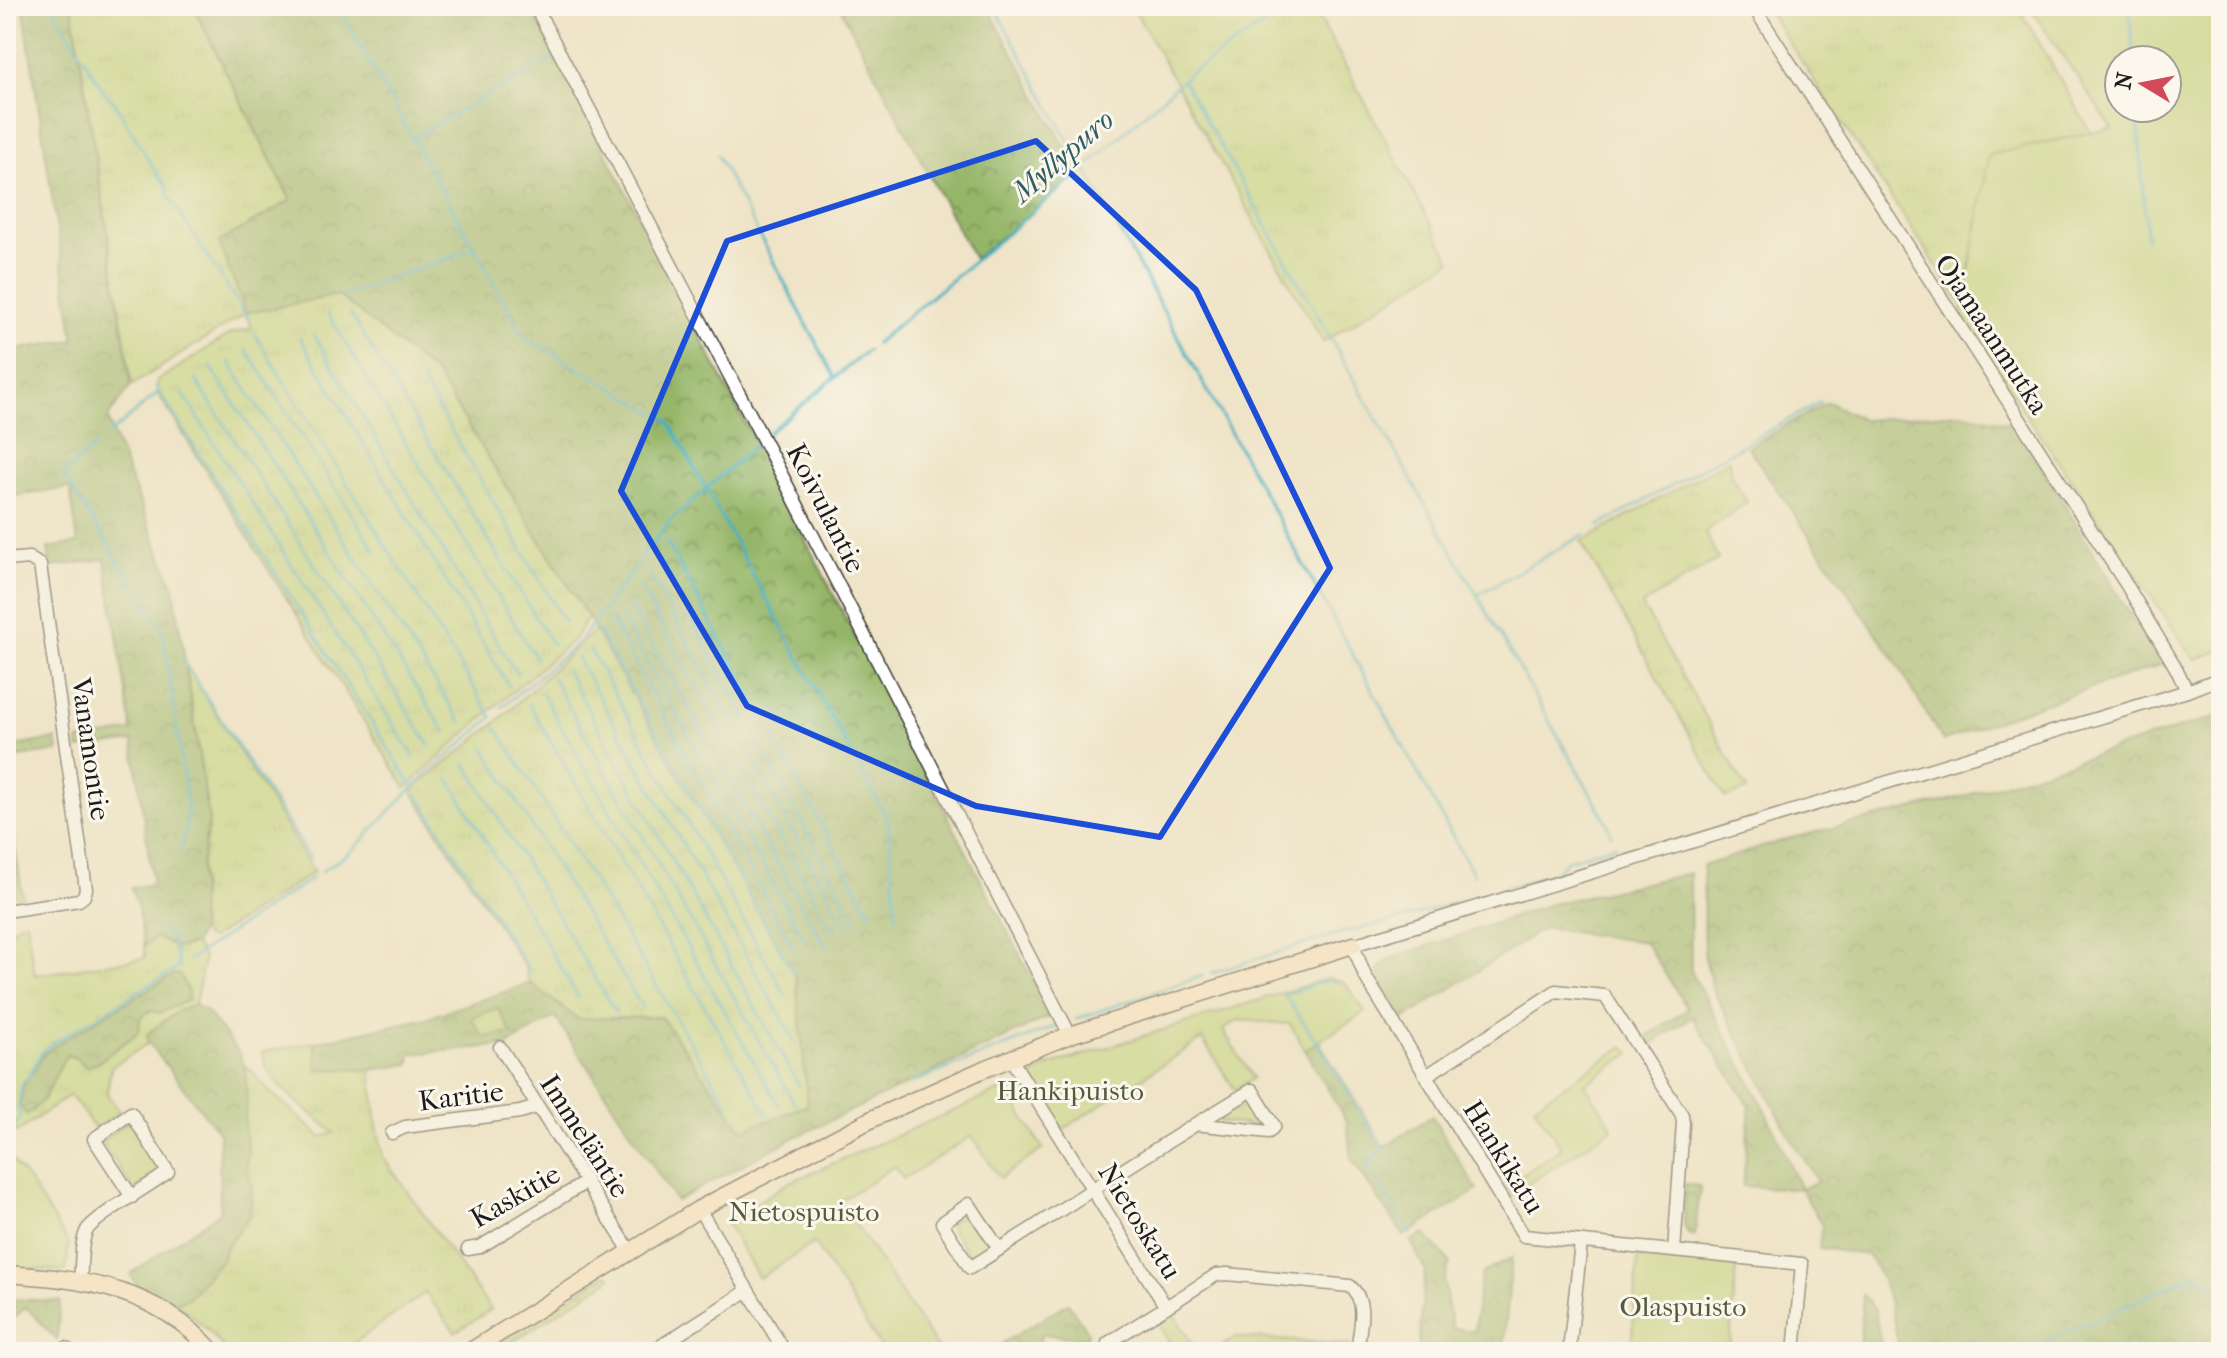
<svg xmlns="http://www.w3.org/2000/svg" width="2227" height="1358" font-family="'IM FELL French Canon',serif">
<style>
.grass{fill:url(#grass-tufts);stroke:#6c784a;stroke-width:2}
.forest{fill:url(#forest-crowns);stroke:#586942;stroke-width:2}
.green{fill:#bcd478;stroke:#6c784a;stroke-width:2;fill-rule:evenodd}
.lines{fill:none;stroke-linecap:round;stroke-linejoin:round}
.stream{stroke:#44b1c1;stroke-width:3}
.street-casing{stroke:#3c3a36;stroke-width:15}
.secondary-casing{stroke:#3c3a36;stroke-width:19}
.street{stroke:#fff;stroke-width:12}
.secondary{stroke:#fde5c5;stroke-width:16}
.marked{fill:none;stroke:#1d4ed8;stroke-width:6;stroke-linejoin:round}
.labels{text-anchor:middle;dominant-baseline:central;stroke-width:6;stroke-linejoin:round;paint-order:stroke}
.street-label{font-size:28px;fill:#1c1c1c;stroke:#fbf7ec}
.park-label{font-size:28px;fill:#545c3c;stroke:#fbf7ec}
.water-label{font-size:30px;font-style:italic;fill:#2e5f66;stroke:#fbf7ec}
</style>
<defs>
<pattern id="grass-tufts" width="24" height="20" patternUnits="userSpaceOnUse" patternTransform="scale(2)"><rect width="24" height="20" fill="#bcd478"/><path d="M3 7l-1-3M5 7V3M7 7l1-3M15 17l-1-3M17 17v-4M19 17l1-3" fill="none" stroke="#a1b567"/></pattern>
<pattern id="forest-crowns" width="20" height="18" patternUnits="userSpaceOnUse" patternTransform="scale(2)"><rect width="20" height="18" fill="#95b668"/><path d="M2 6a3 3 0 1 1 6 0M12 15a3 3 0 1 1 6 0" fill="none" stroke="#799355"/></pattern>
</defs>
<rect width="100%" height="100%" fill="#fbf7ec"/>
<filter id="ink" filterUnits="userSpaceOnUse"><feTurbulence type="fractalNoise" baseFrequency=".0125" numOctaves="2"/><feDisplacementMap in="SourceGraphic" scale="16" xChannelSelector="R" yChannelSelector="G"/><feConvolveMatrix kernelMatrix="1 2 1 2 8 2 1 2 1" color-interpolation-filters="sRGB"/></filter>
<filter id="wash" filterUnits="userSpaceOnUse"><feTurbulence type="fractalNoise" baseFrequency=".006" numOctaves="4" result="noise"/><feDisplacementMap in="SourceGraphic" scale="32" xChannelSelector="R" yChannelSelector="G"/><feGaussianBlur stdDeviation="1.8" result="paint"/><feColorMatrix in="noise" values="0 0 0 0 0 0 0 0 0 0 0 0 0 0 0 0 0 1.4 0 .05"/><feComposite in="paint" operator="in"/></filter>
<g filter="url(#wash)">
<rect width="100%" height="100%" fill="#efe4c7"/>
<g class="grass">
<polygon points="72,6 193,6 338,295 436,374 588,617 575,638 491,710 406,788 158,394 157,381 230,334 252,328 246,313 132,385"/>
<polygon points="1132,6 1313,6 1451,261 1323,342"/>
<polygon points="1765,6 2018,6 2091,133 1964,308"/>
<polygon points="1729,460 1731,476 1747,502 1705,532 1718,559 1642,605 1747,790 1725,798 1581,542"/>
<polygon points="595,630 796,977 808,1105 743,1130 661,1017 578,1019 530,983 524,966 412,791 499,720"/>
<polygon points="186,665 314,872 211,939 205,937 200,930 201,866 209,822"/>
<path d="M26,921L35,975L145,958L144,946L156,937L176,948L195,944L204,959L195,1005L178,1011L147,1034L149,1043L111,1067L107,1094L120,1112L95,1129L70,1095L16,1133L6,1122L8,942C11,930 14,925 26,921Z"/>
<path d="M315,1042L318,1069L371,1070L377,1126L383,1157L491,1310L455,1332L425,1293L341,1352H227L209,1331L176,1302L188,1298L222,1259L225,1249L250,1215L252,1187L246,1169L248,1148L244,1128L246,1065L268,1090L321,1137L334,1133C314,1113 262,1082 263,1052Z"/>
<polygon points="1249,1098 1265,1121 1260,1126 1220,1122 1218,1117"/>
<polygon points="607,1274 611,1276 610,1279 496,1352 483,1352"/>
</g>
<g class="forest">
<polygon points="23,6 72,6 131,385 108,417 113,434 174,588 209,822 201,866 200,930 195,944 176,948 156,937 144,946 137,904 131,888 153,884 133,741 78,749 78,740 132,731 105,559 51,567 48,548 78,543 70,488 6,497 6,375 11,374 6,323 13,323 16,349 74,340"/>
<polygon points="193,6 530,6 1051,1016 789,1140 676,1201 555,1017 508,1045 411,1054 410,1064 371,1070 317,1069 315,1042 427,1018 530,983 578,1019 661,1017 743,1130 808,1105 796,977 588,617 436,374 338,295 246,313 219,242 291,200"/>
<polygon points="839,6 987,6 1080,174 974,259"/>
<polygon points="1828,402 1862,420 1961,413 2017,425 2160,665 2028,709 1943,741 1894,659 1748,447"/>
<path d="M2221,715V1352H1900C1893,1319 1889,1281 1867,1255L1819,1248L1822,1225L1801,1189L1743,1186L1750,1106L1692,1017L1646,1048L1639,1041L1688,1009L1645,942L1544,928L1401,1021L1377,979L1379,968L1390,959L1551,904L1690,873L1691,971L1762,1104L1801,1189L1818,1181L1793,1142L1713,990L1704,954L1703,866L1791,838L1958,798Z"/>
<polygon points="56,739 58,751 6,759 6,747"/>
<polygon points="6,791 24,904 17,904 6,898"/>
<path d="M174,974L180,975L188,992L189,1000L160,1013L151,1010L140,1018L139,1032L97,1063L86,1067L78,1059L67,1055C52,1076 50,1101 26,1115L20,1106L23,1086L44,1054L62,1041Z"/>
<polygon points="195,1005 206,1011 240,1054 245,1070 247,1099 244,1127 248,1148 246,1169 252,1186 250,1215 225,1249 222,1259 188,1298 176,1302 159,1299 139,1289 130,1274 220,1212 219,1133 149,1043 147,1034 178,1011"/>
<polygon points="1319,1042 1384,1147 1432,1116 1477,1190 1404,1236 1351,1159 1347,1122 1305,1050"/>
<polygon points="1685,1184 1700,1186 1695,1236 1688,1234 1684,1224"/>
<polygon points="1425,1234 1450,1262 1444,1282 1452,1328 1474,1331 1481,1274 1512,1258 1503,1352 1418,1352 1425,1270 1411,1241"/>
<polygon points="1863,1295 1875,1310 1882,1352 1859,1352"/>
<polygon points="6,1299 60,1301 57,1340 26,1307 6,1325"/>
<polygon points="1068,1303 1088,1333 1086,1339 1041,1334 1038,1352 988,1352"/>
</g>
<g class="green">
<path d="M2029,6H2221V650L2195,660L1961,320L1989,155L2112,128ZM2119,60H2167V108H2119Z"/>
<polygon points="1329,978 1345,983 1365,1012 1305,1050 1290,1024 1237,1020 1223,1030 1253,1078 1235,1090 1202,1039 1062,1130 1029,1077 1048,1066"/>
<polygon points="498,1008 511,1033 483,1037 471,1018"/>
<polygon points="1624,1046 1631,1053 1585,1084 1613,1128 1512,1195 1506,1185 1562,1148 1534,1106"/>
<polygon points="1006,1088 1043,1149 1000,1178 972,1136 903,1179 895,1166 840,1201 940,1352 884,1352 814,1243 759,1278 726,1222 788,1183"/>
<polygon points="129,1121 162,1171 134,1189 101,1141"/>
<polygon points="6,1153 29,1181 69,1244 66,1271 6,1268"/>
<polygon points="967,1211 991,1247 972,1259 948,1224"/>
<polygon points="1638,1257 1737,1264 1729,1352 1631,1352"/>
<polygon points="1171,1310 1197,1352 1176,1352 1156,1321"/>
<polygon points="1236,1337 1350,1345 1350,1352 1213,1352"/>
</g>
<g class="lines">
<g class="stream">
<polyline points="52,6 106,95 114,102 158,175 167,185 168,195 248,319"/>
<polyline points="338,6 412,138"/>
<polyline points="994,6 1079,160"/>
<polyline points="2129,6 2134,60"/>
<polyline points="2216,6 2221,97 2219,169"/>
<polyline points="1183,80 1608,824 1611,835"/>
<polyline points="2137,108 2147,238"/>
<polyline points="717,155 835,378"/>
<polyline points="1085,168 1474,875"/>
<polyline points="474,247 412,138 553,58"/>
<polyline points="343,296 475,248 523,336 668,420 888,820 896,916"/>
<polyline points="350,313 552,644"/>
<polyline points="328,314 536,659"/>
<polyline points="254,333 492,717 413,787 353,850 321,872"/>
<polyline points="314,335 517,675"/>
<polyline points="300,338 509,686"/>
<polyline points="876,343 1085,168 1190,73 1285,11"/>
<polyline points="246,349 376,552"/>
<polyline points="229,362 461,722"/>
<polyline points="211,367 445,732"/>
<polyline points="196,380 430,746"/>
<polyline points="422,381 565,623"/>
<polyline points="156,387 413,787"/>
<polyline points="183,394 414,757"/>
<polyline points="768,433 868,350"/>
<polyline points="107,436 158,393"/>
<polyline points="95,446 63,474 163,631 187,802 188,816 181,851"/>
<polyline points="1599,526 1820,402"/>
<polyline points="667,542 871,915"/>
<polyline points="659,560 857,923"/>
<polyline points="648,571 847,929"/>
<polyline points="639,585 833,932"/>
<polyline points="1477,595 1585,534"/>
<polyline points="628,603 826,947"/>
<polyline points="619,613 806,941"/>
<polyline points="610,618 794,949"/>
<polyline points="597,629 793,972"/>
<polyline points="590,650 786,996"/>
<polyline points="577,658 796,1043"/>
<polyline points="182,659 310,858"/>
<polyline points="566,670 799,1086"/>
<polyline points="552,677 795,1104"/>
<polyline points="542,693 780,1107"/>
<polyline points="529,704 767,1114"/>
<polyline points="502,707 578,643 670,521 759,442"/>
<polyline points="496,727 605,900 730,1108"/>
<polyline points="484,747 642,1007"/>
<polyline points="466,764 616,1013"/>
<polyline points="449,779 578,997"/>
<polyline points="418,795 530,971"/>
<polyline points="189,960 311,879"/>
<polyline points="1212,973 1340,933 1398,920 1554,873 1568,860 1616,845"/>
<polyline points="1335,982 1324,981 1284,995 1311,1033 1382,1145 1383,1150 1368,1162 1368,1166 1410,1234"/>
<polyline points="1076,1019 1202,976"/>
<polyline points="911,1083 1059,1025"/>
<polyline points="12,1130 20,1118 18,1107 22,1083 29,1076 42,1052 53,1043 179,967 173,941 164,929"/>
<polyline points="2022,1352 2194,1275 2215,1286 2221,1311"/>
</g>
</g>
</g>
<g filter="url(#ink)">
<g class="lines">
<defs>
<g id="street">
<polyline points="535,6 774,460 1070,1035"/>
<polyline points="1753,6 2126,584 2176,668 2187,691"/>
<polyline points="6,560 29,558 40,565 86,889 84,896 79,900 6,911"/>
<polyline points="500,1047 630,1251"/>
<path d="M1011,1059L1166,1307L1216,1275L1227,1274L1350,1286C1369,1302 1359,1330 1357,1352"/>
<polyline points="1426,1076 1556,991 1605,996 1682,1115 1683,1123 1674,1251"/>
<polyline points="392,1133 405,1127 520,1112 537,1107"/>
<polyline points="699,1209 785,1352"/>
<polyline points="468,1249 480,1247 586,1182"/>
<path d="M999,1249L969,1204L942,1223L970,1268C1064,1208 1157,1147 1252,1090L1274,1126L1269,1132L1195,1124"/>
<path d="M80,1280C82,1266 80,1243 87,1230C94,1218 152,1184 168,1172L131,1113L94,1139L132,1197"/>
<polyline points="61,1352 66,1348 70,1352"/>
<polyline points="651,1352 747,1291"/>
<polyline points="1107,1352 1108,1343 1166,1307"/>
<polyline points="1569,1352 1581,1243"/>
<polyline points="1794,1352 1802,1264 1524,1236 1365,976 1353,945 2187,691 2221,678"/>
</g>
<g id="secondary">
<path d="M6,1274C86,1279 156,1288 213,1352"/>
<polyline points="469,1352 699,1209 874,1118 982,1070 1070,1035 1353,945"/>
</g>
</defs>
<use href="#street" class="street-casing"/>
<use href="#secondary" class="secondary-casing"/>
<use href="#street" class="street"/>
<use href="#secondary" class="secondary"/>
</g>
</g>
<path d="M0 0H2227V1358H0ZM1036,141L1196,290L1330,568L1160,837L976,806L747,706L621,491L727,241Z" fill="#efe4c7" fill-opacity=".55" fill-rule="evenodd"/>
<path class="marked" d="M1036,141L1196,290L1330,568L1160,837L976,806L747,706L621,491L727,241Z"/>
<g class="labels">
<g class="street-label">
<text transform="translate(1992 334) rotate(57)">Ojamaanmutka</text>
<text transform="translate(826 508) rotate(63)">Koivulantie</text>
<text transform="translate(91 749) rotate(82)">Vanamontie</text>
<text transform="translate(461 1096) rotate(-7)">Karitie</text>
<text transform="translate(585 1136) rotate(57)">Immeläntie</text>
<text transform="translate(1504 1157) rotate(58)">Hankikatu</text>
<text transform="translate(515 1196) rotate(-30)">Kaskitie</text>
<text transform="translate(1140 1221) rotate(58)">Nietoskatu</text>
</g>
<g class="park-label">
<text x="1070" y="1090">Hankipuisto</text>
<text x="804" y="1211">Nietospuisto</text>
<text x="1683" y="1306">Olaspuisto</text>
</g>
<g class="water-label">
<text transform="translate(1063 156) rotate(-41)">Myllypuro</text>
</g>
</g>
<rect width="2227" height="1358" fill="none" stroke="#fbf7ec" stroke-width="32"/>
<g transform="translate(2143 84) rotate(280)"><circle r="38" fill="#fbf7ec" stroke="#a29f99" stroke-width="2"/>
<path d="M0-6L14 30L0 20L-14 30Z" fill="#d1495b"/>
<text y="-12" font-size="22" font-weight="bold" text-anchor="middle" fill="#1c1c1c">N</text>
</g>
</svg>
